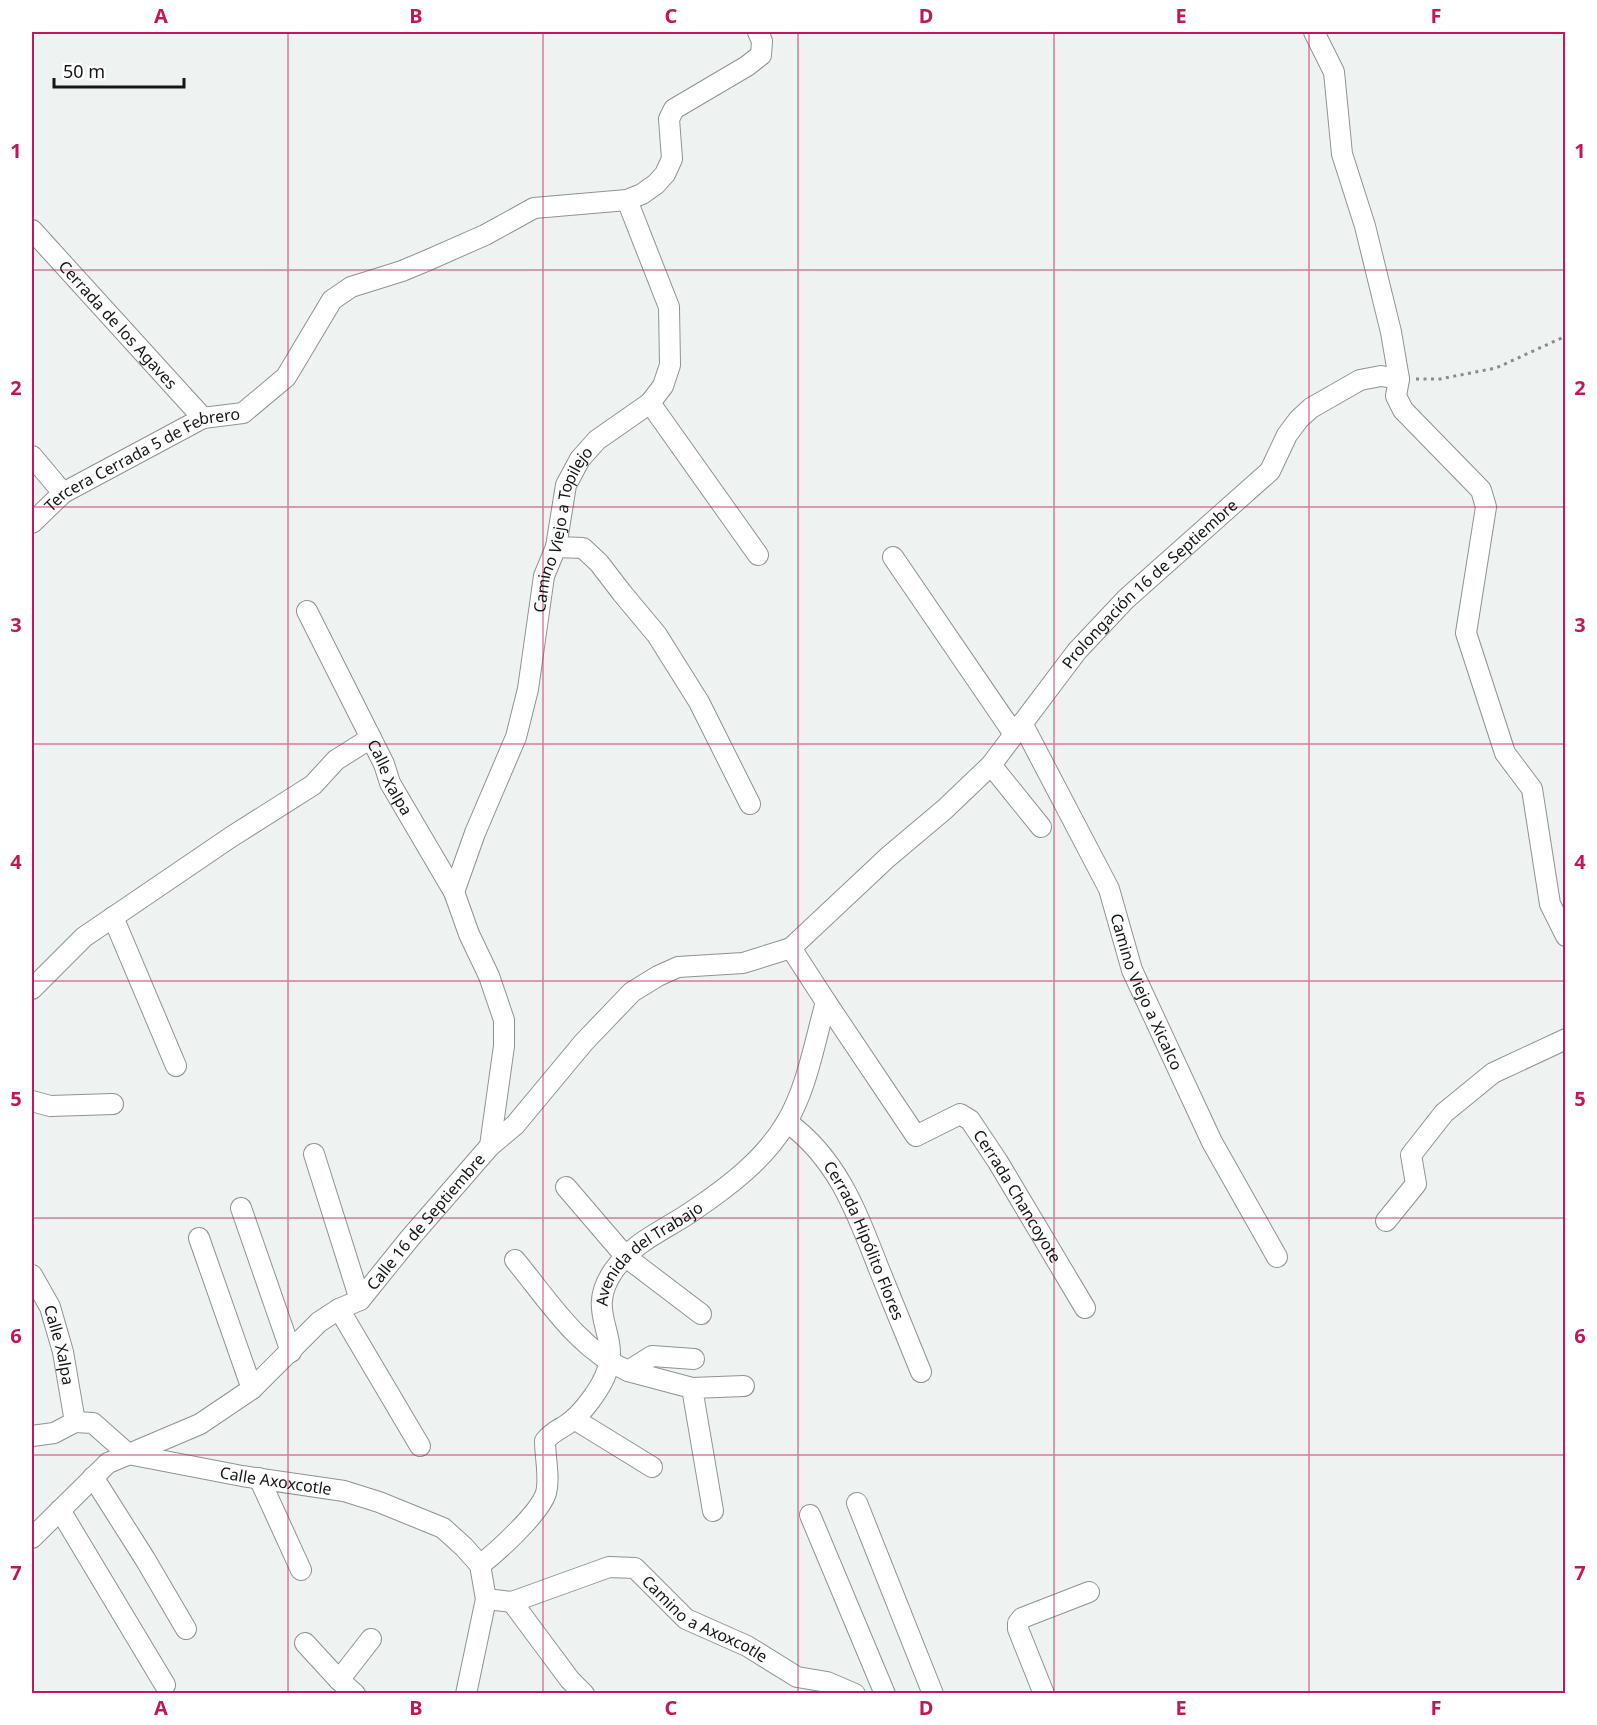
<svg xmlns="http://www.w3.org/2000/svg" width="1597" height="1725" font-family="'Noto Sans',sans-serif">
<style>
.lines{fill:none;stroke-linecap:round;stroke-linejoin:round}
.minor-casing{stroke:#8e9391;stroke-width:22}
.path{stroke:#888c8a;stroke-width:3;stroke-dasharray:3 4.5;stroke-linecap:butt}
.minor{stroke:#fff;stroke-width:20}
.grid{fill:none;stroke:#c2185b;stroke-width:1.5;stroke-opacity:0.55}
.labels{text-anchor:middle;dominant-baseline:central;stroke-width:6;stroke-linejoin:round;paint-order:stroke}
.street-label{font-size:16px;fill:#151716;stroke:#fff}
.neatline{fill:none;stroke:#c2185b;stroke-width:2}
.grid-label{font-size:20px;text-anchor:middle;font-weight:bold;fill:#c2185b}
</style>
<rect width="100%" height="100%" fill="#eef3f1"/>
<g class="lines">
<defs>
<g id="minor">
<polyline points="1314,32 1334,72 1342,154 1365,226 1391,332 1399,379 1396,396 1403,410 1481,490 1486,507 1466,633 1505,753 1532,789 1550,904 1566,936"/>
<path id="s1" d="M32,230L203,418"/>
<polyline points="650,403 758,555"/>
<polyline points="32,456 63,493"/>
<path id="s2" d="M32,523L63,493L203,418L243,413L286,377L332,300L351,287L402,271L426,261L485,235L534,208L627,200L642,194L656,184L665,174L672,159L669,119L674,109L747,66L761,55L762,41L758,32"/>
<polyline points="556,547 583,548 599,563 622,593 657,635 699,702 750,804"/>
<polyline points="893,557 1014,734"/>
<path id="s3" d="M307,611L384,764L390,783L454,892L469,934L489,976L504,1020V1046L490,1146"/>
<path id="s4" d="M1022,723L1109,889L1132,970L1212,1142L1277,1257"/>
<polyline points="991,765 1041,827"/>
<path id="s5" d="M454,892L475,833L516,737L528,689L544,576L556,547L566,485L580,459L597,440L650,403L663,386L670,365L669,307L627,200"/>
<polyline points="113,917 176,1066"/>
<polyline points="32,989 84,937 231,837 313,785 336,760 371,738"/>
<path id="s6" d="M826,1002L916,1136L960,1114L970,1120L998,1162L1085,1308"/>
<polyline points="32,1101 50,1106 113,1104"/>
<path id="s7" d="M787,1122C838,1159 857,1213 879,1269C893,1303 907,1338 921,1372"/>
<polyline points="314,1154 360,1300"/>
<polyline points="566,1187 626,1257 701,1314"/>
<polyline points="241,1208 291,1352"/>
<polyline points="1386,1221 1416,1184 1411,1155 1444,1113 1493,1073 1566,1039"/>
<polyline points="199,1238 252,1389"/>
<path d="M515,1260C548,1300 579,1350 628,1371L652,1356L694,1359"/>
<path id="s8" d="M32,1275L50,1307L63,1352L75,1422"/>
<polyline points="339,1309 420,1446"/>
<polyline points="628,1371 692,1388"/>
<polyline points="574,1419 652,1467"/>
<path id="s9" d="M32,1436L54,1433L75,1422L93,1423L128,1454L242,1476L344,1491L379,1502L443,1528L464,1547L480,1565L486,1599L466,1694"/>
<polyline points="93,1477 145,1559 186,1629"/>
<polyline points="259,1478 301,1570"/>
<polyline points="857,1503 933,1694"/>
<polyline points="60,1510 165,1685"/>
<polyline points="713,1511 692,1388 744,1386"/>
<polyline points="810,1515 885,1694"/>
<path id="s10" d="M32,1538L108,1463L200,1424L252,1389L319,1322L339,1309L360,1300L410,1238L490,1146L515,1125L584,1042L632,992L658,976L678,967L743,963L791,948L888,857L945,809L991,765L1077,651L1126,599L1270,471L1287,435L1299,419L1311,408L1360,380L1381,376L1399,379"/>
<path id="s11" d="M480,1565C497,1552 540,1513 546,1493C550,1478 545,1457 545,1441C551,1433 558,1430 566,1425C581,1416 602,1387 607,1371C620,1332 584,1313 614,1270C637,1239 664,1231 694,1210C728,1187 765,1159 786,1123C807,1089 815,1040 826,1002L791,948"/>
<path id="s12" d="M486,1599L512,1602L609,1567L635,1568L686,1619L747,1646L797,1677L827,1682L855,1694"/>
<polyline points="512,1602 570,1680 584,1694"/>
<polyline points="305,1643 339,1680"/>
<polyline points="355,1694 339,1680 371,1639"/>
<polyline points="1044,1694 1018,1629 1018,1623 1022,1618 1089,1592"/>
</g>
</defs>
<use href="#minor" class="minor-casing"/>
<polyline class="path" points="1416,379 1440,379 1496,368 1566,336"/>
<use href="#minor" class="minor"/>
</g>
<path class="grid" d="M288,32V1694M543,32V1694M798,32V1694M1054,32V1694M1309,32V1694M32,270H1566M32,507H1566M32,744H1566M32,981H1566M32,1218H1566M32,1455H1566"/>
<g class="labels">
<g class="street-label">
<text stroke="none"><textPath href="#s1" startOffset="128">Cerrada de los Agaves</textPath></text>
<text stroke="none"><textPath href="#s2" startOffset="130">Tercera Cerrada 5 de Febrero</textPath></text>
<text stroke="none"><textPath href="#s5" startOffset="381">Camino Viejo a Topilejo</textPath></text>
<text stroke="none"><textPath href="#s10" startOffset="1503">Prolongación 16 de Septiembre</textPath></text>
<text stroke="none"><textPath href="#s3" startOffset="186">Calle Xalpa</textPath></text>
<text stroke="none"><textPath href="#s4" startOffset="297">Camino Viejo a Xicalco</textPath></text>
<text stroke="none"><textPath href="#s6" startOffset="312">Cerrada Chancoyote</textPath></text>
<text stroke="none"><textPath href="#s10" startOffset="513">Calle 16 de Septiembre</textPath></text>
<text stroke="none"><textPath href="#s7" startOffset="144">Cerrada Hipólito Flores</textPath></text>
<text stroke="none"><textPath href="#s11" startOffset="386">Avenida del Trabajo</textPath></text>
<text stroke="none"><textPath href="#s8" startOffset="76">Calle Xalpa</textPath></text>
<text stroke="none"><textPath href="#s9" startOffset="261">Calle Axoxcotle</textPath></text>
<text stroke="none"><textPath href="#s12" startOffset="243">Camino a Axoxcotle</textPath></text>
</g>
</g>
<rect width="1597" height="1725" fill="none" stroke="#ffffff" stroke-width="66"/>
<path d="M54 78v9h130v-9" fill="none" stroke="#151716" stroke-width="3"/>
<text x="63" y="78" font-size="18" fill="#151716" stroke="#ffffff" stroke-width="4.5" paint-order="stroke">50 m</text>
<rect x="33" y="33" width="1531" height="1659" class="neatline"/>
<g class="grid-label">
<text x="161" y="23">A</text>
<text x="416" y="23">B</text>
<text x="671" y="23">C</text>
<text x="926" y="23">D</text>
<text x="1181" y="23">E</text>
<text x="1436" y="23">F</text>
<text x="16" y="158">1</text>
<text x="1580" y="158">1</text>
<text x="16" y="395">2</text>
<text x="1580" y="395">2</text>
<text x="16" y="632">3</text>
<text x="1580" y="632">3</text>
<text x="16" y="869">4</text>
<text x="1580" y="869">4</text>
<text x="16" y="1106">5</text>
<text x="1580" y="1106">5</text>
<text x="16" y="1343">6</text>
<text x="1580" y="1343">6</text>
<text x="16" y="1580">7</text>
<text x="1580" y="1580">7</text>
<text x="161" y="1715">A</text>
<text x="416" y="1715">B</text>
<text x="671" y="1715">C</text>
<text x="926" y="1715">D</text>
<text x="1181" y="1715">E</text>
<text x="1436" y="1715">F</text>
</g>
</svg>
